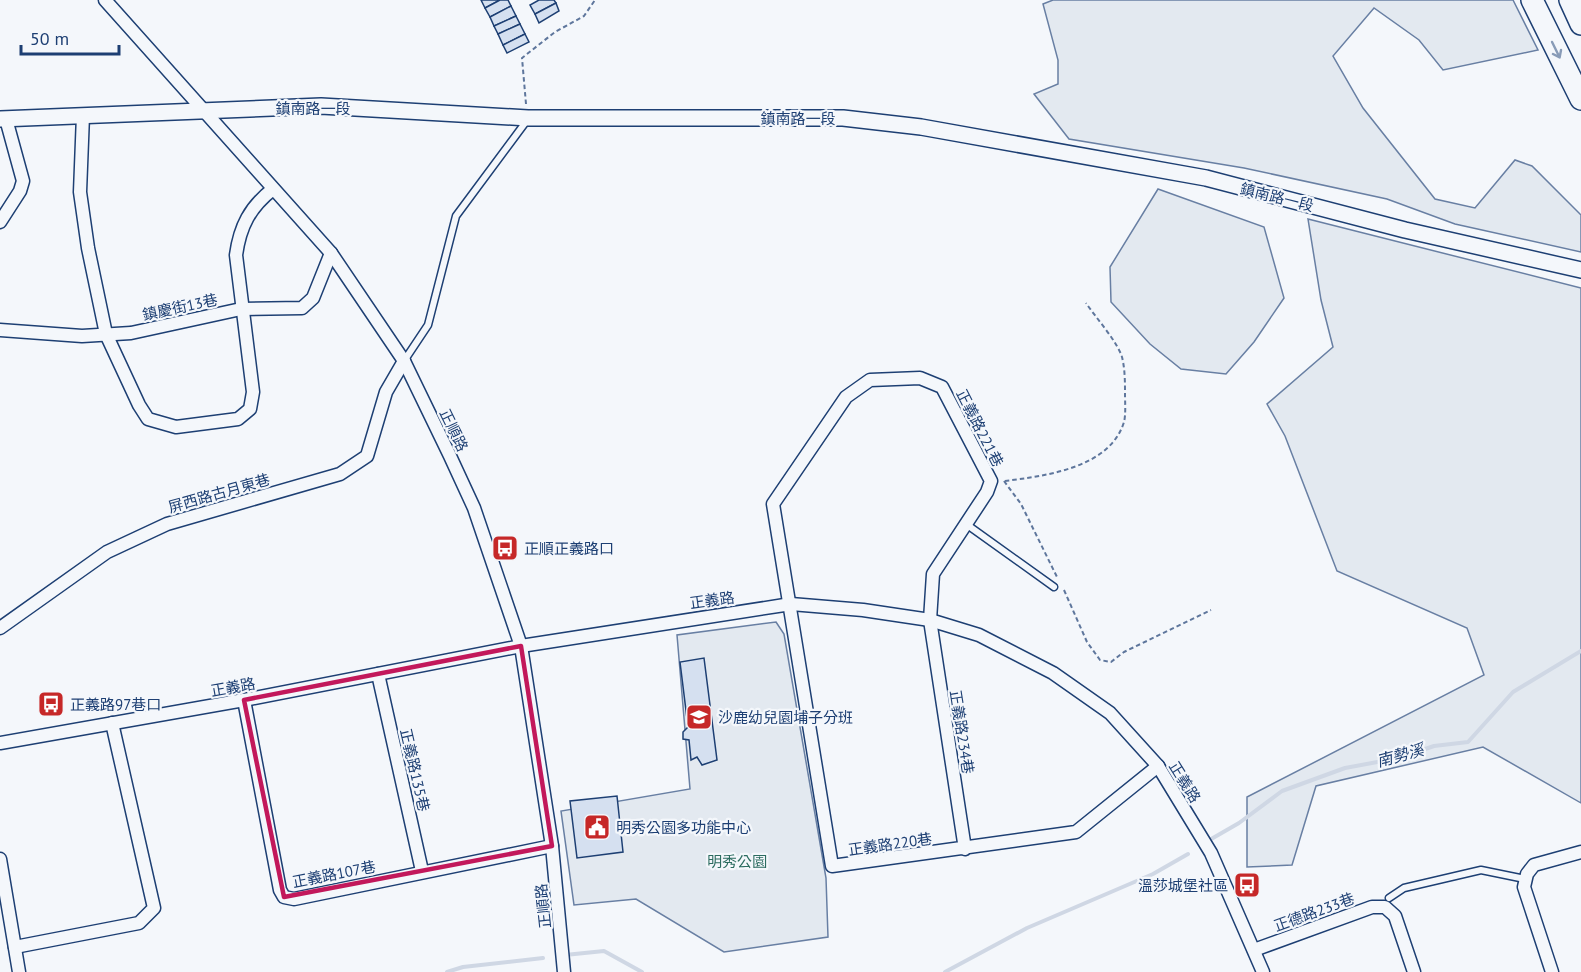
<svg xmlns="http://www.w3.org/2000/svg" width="1581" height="972" font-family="'PT Sans','Noto Sans TC',sans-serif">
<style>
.green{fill:#e3e9f0;stroke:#687fa3;stroke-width:1.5}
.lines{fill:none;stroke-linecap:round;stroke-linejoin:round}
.stream{stroke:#cfd7e4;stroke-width:4}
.building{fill:#d5e0f0;stroke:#1d3f73;stroke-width:1.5}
.service-casing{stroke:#1d3f73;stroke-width:9}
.minor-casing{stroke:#1d3f73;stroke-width:15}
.tertiary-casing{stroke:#1d3f73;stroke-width:18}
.motorway-casing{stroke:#1d3f73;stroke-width:24}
.path{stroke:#5e769c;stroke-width:2;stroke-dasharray:4.5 3;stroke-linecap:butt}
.service{stroke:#f4f7fb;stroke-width:6}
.minor{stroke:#f4f7fb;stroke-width:12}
.tertiary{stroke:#f4f7fb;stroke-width:15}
.motorway{stroke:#f4f7fb;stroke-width:21}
.oneway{stroke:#889bb7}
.marked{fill:none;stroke:#c2185b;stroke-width:4.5;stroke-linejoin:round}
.labels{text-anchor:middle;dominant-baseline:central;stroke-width:4.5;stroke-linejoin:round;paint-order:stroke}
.street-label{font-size:15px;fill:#1d3f73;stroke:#f4f7fb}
.poi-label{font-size:15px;fill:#1d3f73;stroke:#f4f7fb;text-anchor:start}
.park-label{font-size:15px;fill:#2c6c60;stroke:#f4f7fb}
.water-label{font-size:16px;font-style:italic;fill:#1d3f73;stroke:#f4f7fb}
</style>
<rect width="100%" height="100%" fill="#f4f7fb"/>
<g class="green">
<polygon points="1053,0 1513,0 1538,50 1443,70 1419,40 1374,8 1333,56 1363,108 1435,199 1475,208 1515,160 1532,166 1581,215 1581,252 1455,224 1387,199 1244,168 1069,139 1034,94 1058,84 1058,60 1043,4"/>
<polygon points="1158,189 1264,227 1284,298 1254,342 1226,374 1181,369 1150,344 1111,302 1110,267"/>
<polygon points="1308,219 1581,288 1581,803 1483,747 1316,786 1292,865 1247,867 1247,797 1484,675 1467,628 1337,571 1285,436 1267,404 1333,347 1321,300"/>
<polygon points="776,622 784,634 826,878 828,937 724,952 636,899 574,905 561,811 690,789 677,635"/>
</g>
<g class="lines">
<g class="stream">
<polyline points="1206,842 1239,823 1282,791 1345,768 1399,758 1434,746 1468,742 1513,692 1581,651"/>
<polyline points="565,955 604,951 642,972"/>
<polyline points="447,972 463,967 543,958"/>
<polyline points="945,972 1027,928 1153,874 1188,854"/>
</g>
</g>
<g class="building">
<polygon points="481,0 500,0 485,8"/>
<polygon points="500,0 508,0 511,6 490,17 485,8"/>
<polygon points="539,0 554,0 556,3 535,14 530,5"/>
<polygon points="556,3 559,11 539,23 535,14"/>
<polygon points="511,6 516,16 494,26 490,17"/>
<polygon points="516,16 520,24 498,34 494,26"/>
<polygon points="520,24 525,34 503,45 498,34"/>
<polygon points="525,34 529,42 507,53 503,45"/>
<polygon points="704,658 717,760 702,765 697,757 691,760 689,740 683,739 683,732 688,727 680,662"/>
<polygon points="617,796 623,852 577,858 570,801"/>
</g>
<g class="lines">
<defs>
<g id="service">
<polyline points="404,361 428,325 456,216 528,119"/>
<polyline points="966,524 1054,587"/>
<polyline points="1389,898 1404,888 1481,870 1525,879"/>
</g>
<g id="minor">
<polyline points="105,0 331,253 404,361 450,456 474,508 521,646 552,846 564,972"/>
<path d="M83,115L80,192L88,248L106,334L139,405L148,419L176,427L238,419L250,409L253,392L236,255C240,226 250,207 273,189"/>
<polyline points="0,222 20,191 23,181 6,119"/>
<polyline points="0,330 82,336 131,333 241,309 302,308 313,298 331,253"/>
<polyline points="0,628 107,552 167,524 340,474 367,456 386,392 404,361"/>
<polyline points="378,674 422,871"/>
<polyline points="244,700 280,890 284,897 294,899 552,846"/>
<polyline points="0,743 244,700 521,646 791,604 863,610 930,620 979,635 1053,673 1110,713 1158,766 1211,853 1263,972"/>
<polyline points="965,849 930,620 933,574 987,492 991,481 942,387 920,378 870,380 846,397 773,504 832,866 1076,832 1158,766"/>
<polyline points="0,859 19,972"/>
<polyline points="15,947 139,923 154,908 112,723"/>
<polyline points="1254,950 1372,907 1385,907 1395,916 1414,972"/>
<polyline points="1552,972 1524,887 1527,874 1534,865 1581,852"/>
</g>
<polyline id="tertiary" points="0,119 321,106 528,118 843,118 921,127 1206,178 1405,230 1581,270"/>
<g id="motorway">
<polyline points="1532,0 1581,99"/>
<polyline points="1570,0 1581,24"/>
</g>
</defs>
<use href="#service" class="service-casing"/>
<use href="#minor" class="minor-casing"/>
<use href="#tertiary" class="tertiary-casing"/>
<use href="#motorway" class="motorway-casing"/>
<g class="path">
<polyline points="526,104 522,58 555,32 584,16 595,0"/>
<polyline points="1004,481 1021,504 1057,577"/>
<path d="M1005,481C1045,476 1110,468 1124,422C1126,414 1125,402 1125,394C1125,382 1125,369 1122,357C1117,341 1096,318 1086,303"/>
<polyline points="1064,590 1087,642 1100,660 1111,662 1124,652 1211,610"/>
</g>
<use href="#service" class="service"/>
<use href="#minor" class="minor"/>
<use href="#tertiary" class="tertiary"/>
<use href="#motorway" class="motorway"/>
</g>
<defs><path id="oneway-shaft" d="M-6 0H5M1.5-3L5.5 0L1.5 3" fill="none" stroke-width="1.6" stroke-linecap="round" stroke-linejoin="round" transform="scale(1.5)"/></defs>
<use class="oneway" href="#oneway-shaft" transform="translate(1556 50) rotate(64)"/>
<path class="marked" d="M521,646L552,846L284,897L244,700Z"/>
<defs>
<symbol id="bus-square" viewBox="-11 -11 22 22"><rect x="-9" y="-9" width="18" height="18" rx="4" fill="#c62828" stroke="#f4f7fb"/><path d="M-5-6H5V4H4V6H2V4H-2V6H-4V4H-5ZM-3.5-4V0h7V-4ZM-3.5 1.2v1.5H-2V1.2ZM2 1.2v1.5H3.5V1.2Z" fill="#fff"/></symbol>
<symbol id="school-square" viewBox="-11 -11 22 22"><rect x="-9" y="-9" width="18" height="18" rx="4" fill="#c62828" stroke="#f4f7fb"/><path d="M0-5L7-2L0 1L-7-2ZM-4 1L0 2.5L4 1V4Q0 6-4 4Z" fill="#fff"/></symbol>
<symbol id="civic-square" viewBox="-11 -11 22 22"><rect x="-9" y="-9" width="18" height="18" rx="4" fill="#c62828" stroke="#f4f7fb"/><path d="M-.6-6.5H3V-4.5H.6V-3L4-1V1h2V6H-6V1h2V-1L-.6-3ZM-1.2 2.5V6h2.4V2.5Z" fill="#fff"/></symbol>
</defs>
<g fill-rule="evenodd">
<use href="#bus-square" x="490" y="533" width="30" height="30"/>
<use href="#bus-square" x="36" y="689" width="30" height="30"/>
<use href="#school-square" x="684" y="702" width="30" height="30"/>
<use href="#civic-square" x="582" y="812" width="30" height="30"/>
<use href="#bus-square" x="1232" y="870" width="30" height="30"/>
</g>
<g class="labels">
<g class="street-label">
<text x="313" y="108">鎮南路一段</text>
<text x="798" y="118">鎮南路一段</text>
<text transform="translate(1277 197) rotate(14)">鎮南路一段</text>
<text transform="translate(180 307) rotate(-12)">鎮慶街13巷</text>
<text transform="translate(980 428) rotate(63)">正義路221巷</text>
<text transform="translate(454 430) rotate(64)">正順路</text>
<text transform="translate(219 493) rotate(-16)">屏西路古月東巷</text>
<text transform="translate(712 600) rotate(-8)">正義路</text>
<text transform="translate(233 687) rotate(-10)">正義路</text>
<text transform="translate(962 732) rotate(81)">正義路234巷</text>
<text transform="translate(415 770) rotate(77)">正義路135巷</text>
<text transform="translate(1185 782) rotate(58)">正義路</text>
<text transform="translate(890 844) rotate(-8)">正義路220巷</text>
<text transform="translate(334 874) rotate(-11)">正義路107巷</text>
<text transform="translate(543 906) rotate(-96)">正順路</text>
<text transform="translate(1314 912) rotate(-20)">正德路233巷</text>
</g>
<g class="poi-label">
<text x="524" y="548">正順正義路口</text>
<text x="70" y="704">正義路97巷口</text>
<text x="718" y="717">沙鹿幼兒園埔子分班</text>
<text x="616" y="827">明秀公園多功能中心</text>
<text x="1228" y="885" text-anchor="end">溫莎城堡社區</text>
</g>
<g class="park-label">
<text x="737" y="861">明秀公園</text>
</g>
<g class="water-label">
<text transform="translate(1400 755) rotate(-15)">南勢溪</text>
</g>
</g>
<path d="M21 45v9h98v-9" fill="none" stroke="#1d3f73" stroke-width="3"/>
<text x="30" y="45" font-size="18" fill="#1d3f73" stroke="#f4f7fb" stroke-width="4.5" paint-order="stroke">50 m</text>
</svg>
